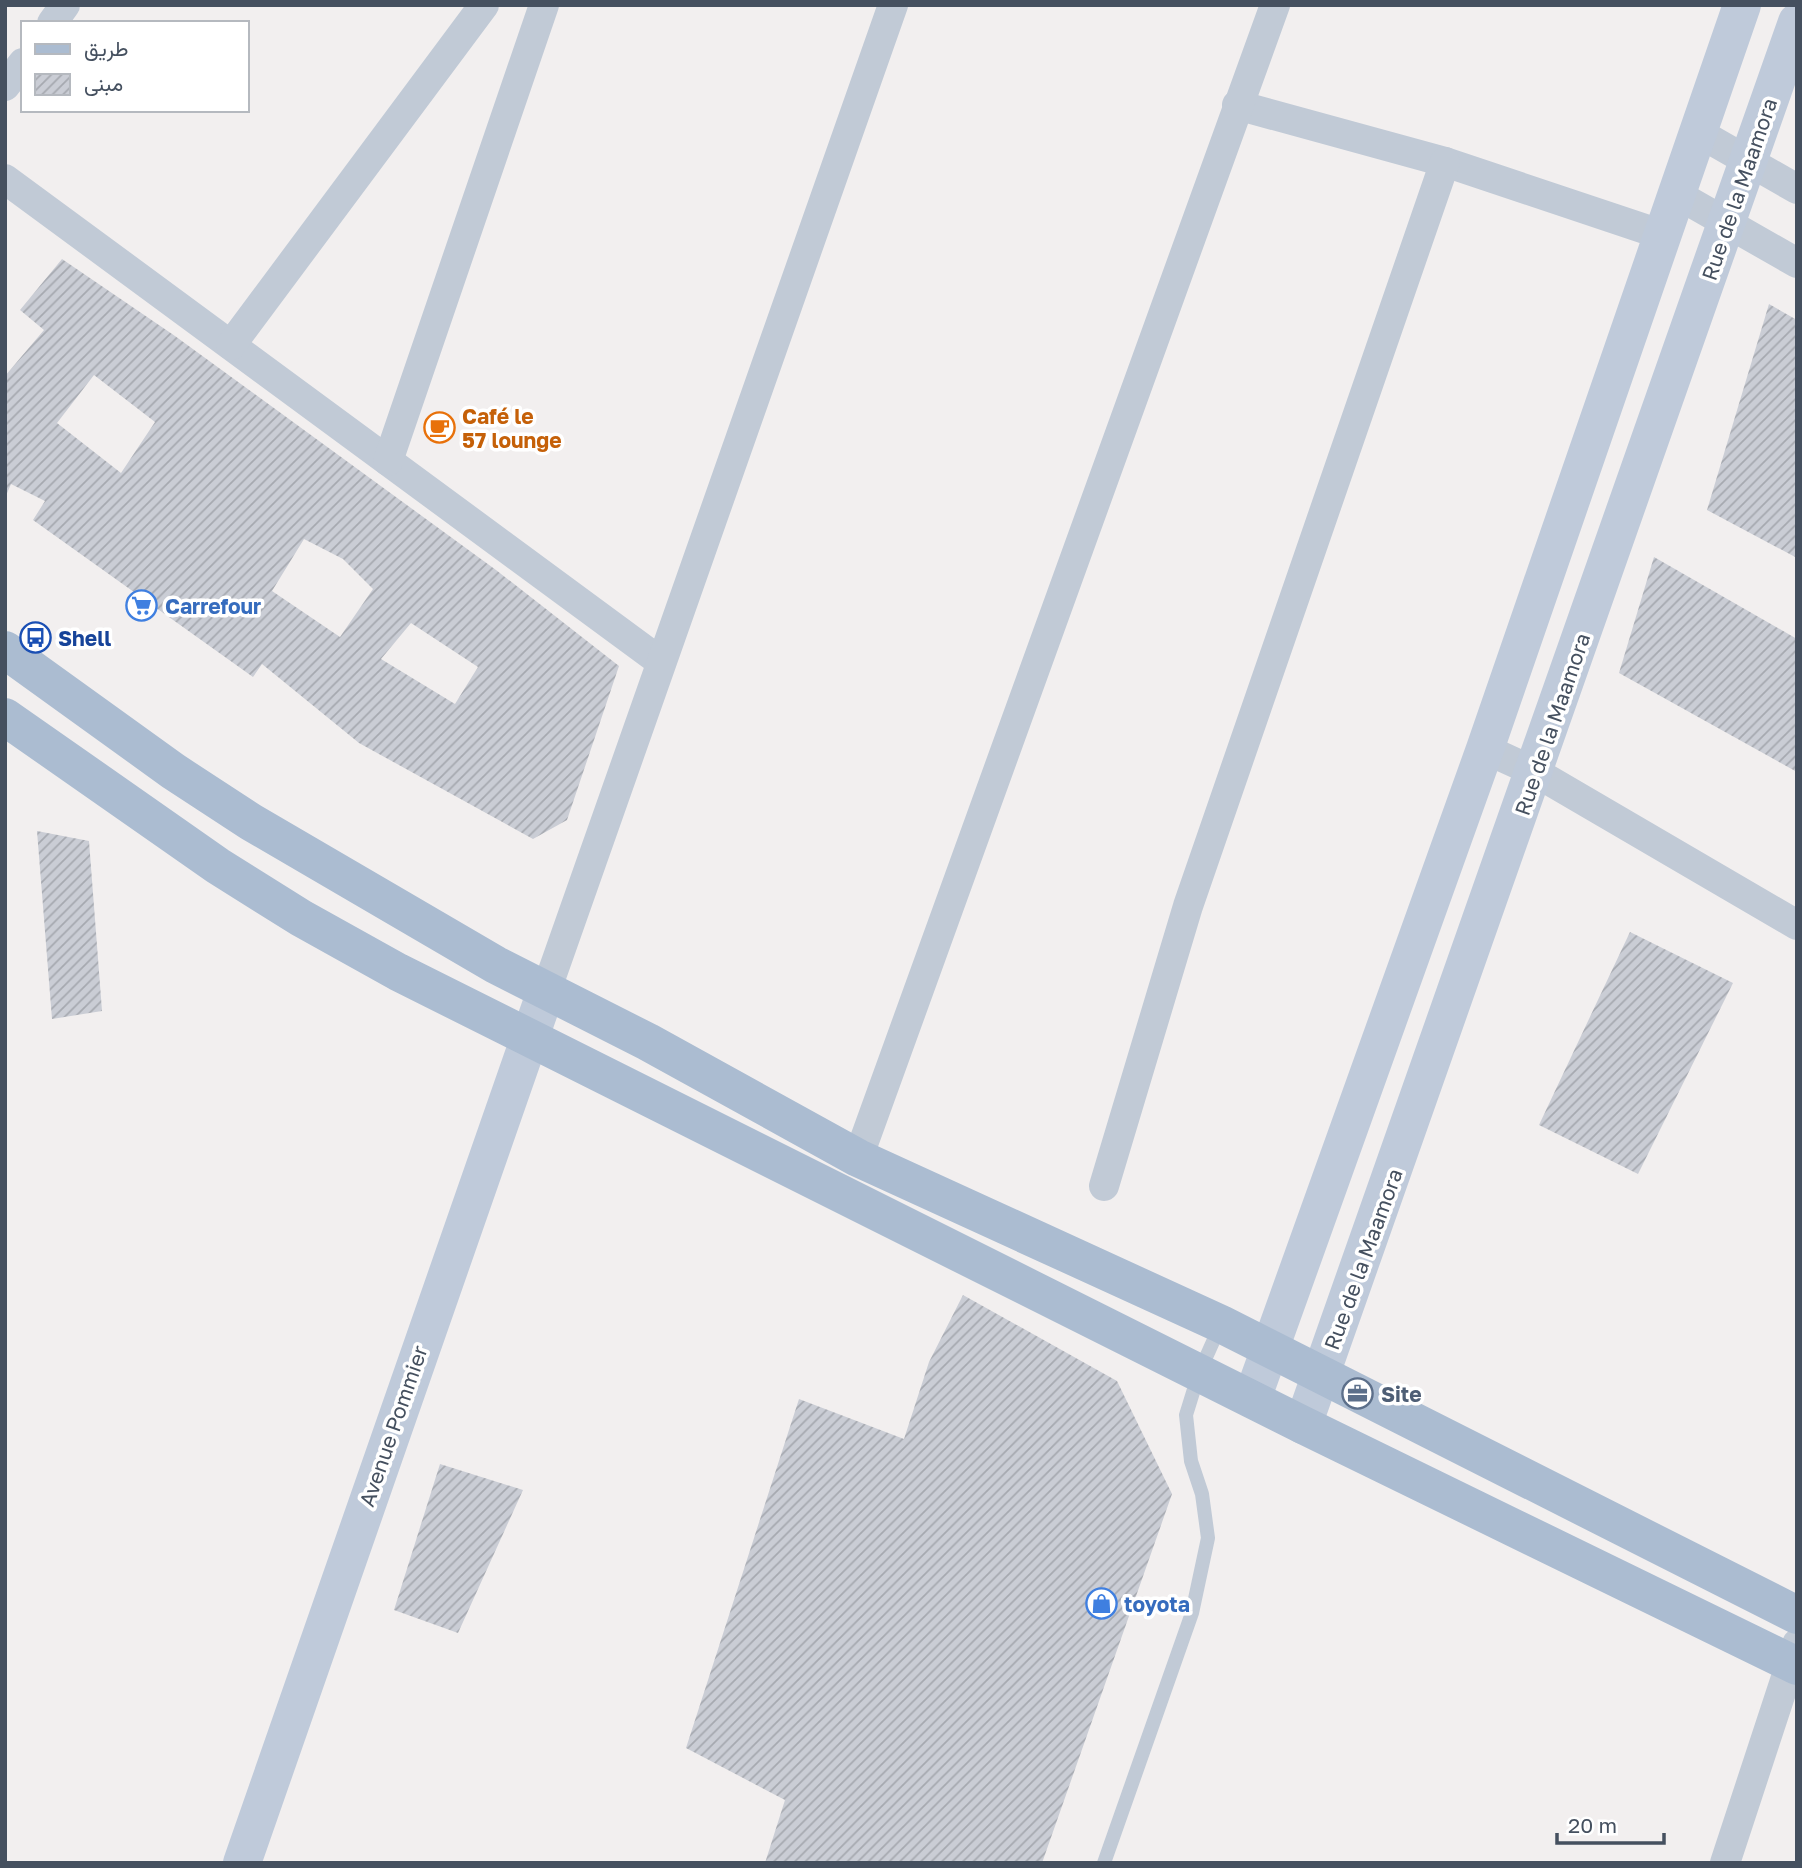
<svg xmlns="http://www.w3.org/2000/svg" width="1802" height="1868" font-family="'Golos Text',Vazirmatn,sans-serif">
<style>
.building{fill:url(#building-hatch);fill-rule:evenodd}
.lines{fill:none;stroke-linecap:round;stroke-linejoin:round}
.lane{stroke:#c1cad6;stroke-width:14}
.street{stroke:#c1cad6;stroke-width:30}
.secondary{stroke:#bfcada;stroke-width:38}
.primary{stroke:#abbcd1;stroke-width:38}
.labels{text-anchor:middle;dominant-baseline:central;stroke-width:7;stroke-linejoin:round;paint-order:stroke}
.street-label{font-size:21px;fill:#45505f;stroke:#fff}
.food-label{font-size:21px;font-weight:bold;fill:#c56008;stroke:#fff;text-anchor:start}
.shop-label{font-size:21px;font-weight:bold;fill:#366cbe;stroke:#fff;text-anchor:start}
.transit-label{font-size:21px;font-weight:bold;fill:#164399;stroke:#fff;text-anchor:start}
.service-label{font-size:21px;font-weight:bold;fill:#4e5e75;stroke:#fff;text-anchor:start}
</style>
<defs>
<pattern id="building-hatch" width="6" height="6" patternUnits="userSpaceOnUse" patternTransform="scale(1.75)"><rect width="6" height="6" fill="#cacdd5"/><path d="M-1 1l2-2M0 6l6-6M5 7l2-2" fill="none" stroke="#a6a9b0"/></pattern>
</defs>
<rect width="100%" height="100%" fill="#f2efef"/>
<g class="building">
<path d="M62,259L175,336L496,570L619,666L567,820L533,839L359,743L262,664L253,677L33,520L45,501L11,484L5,498V376L44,330L20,310ZM94,375L155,422L121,473L57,423ZM304,539L343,559L373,589L340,637L272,591ZM411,623L478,667L455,704L381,659Z"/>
<polygon points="1769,304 1797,320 1797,558 1707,510"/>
<polygon points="1654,557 1797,639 1797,772 1619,673"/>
<polygon points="37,831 89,841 102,1011 52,1019"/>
<polygon points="1630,932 1733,983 1638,1174 1539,1125"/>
<polygon points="963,1295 1117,1381 1172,1494 1042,1863 765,1863 785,1800 686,1748 799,1399 904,1439 929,1362"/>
<polygon points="440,1464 523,1490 458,1633 394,1610"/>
</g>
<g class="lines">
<polyline class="lane" points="1104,1863 1192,1613 1208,1538 1202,1494 1191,1461 1186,1415 1199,1373 1220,1326"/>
<g class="street">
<polyline points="52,23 65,5"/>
<polyline points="5,86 23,63"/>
<polyline points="1237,105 1445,162 1663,235"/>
<polyline points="1699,133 1797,189"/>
<polyline points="5,179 661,662"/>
<polyline points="1678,195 1797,263"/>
<polyline points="231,345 484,5"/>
<polyline points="388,461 544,5"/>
<polyline points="1485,749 1535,772 1797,925"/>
<polyline points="546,991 893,5"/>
<polyline points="858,1158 1275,5"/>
<polyline points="1104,1186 1188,906 1445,162"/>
<polyline points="1725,1863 1797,1644"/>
</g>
<g class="secondary">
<polyline points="1252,1399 1485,749 1742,5"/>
<polyline points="1303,1425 1797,22"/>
<polyline points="242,1863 546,991"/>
</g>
<g class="primary">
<polyline points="5,650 173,771 251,822 496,965 648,1042 858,1158 1221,1324 1797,1615"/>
<polyline points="5,717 218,866 301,918 398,972 1303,1425 1797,1666"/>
</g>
</g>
<defs>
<symbol id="cafe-ring" viewBox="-11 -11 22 22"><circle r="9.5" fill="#fff" stroke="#e8710a" stroke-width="1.5"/><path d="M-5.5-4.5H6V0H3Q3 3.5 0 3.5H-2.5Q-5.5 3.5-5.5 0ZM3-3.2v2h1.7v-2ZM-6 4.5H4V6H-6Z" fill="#e8710a"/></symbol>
<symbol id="supermarket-ring" viewBox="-11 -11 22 22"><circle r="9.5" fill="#fff" stroke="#3f7fe0" stroke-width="1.5"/><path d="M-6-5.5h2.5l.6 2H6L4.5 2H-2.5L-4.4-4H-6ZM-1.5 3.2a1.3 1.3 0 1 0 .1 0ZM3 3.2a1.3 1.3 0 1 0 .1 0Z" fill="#3f7fe0"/></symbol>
<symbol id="bus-ring" viewBox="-11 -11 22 22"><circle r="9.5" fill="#fff" stroke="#1a4fb4" stroke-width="1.5"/><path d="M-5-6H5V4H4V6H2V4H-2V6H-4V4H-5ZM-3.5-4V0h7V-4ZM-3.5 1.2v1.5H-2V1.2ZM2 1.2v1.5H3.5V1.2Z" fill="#1a4fb4"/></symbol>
<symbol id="office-ring" viewBox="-11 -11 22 22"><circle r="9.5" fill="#fff" stroke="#5c6f8a" stroke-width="1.5"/><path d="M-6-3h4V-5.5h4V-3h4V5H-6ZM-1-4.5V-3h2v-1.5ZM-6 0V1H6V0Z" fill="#5c6f8a"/></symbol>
<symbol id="shop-ring" viewBox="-11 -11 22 22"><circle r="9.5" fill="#fff" stroke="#3f7fe0" stroke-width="1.5"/><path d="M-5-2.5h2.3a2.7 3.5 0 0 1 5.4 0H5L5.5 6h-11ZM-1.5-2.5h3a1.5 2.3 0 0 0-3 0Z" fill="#3f7fe0"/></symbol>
</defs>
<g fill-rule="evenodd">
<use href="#cafe-ring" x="422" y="410" width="35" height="35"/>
<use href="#supermarket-ring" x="124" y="588" width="35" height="35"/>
<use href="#bus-ring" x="18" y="620" width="35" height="35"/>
<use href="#office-ring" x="1340" y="1376" width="35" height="35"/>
<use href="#shop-ring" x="1084" y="1586" width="35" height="35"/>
</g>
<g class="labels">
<g class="street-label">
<text transform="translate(1739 189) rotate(-71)">Rue de la Maamora</text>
<text transform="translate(1552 724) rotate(-71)">Rue de la Maamora</text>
<text transform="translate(1363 1259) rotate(-70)">Rue de la Maamora</text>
<text transform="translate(393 1426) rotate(-71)">Avenue Pommier</text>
</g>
<g class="food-label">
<text x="462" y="416">Café le<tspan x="462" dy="24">57 lounge</tspan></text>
</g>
<g class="shop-label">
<text x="165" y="606">Carrefour</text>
<text x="1124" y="1604">toyota</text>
</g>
<g class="transit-label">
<text x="58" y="638">Shell</text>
</g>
<g class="service-label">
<text x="1381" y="1394">Site</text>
</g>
</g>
<rect width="1802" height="1868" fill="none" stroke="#45505f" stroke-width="14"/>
<rect x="21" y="21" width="228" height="91" fill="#ffffff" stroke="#b5b9bf" stroke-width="2"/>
<rect x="35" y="44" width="35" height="10" fill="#abbcd1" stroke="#b5b9bf" stroke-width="2"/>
<text x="84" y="56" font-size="21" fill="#45505f">طريق</text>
<rect x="35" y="74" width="35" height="21" fill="url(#building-hatch)" stroke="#b5b9bf" stroke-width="2"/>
<text x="84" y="91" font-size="21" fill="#45505f">مبنى</text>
<path d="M1557 1833v10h107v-10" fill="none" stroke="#45505f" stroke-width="3.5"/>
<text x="1568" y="1833" font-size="21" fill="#45505f" stroke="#ffffff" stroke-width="5" paint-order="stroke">20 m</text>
</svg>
